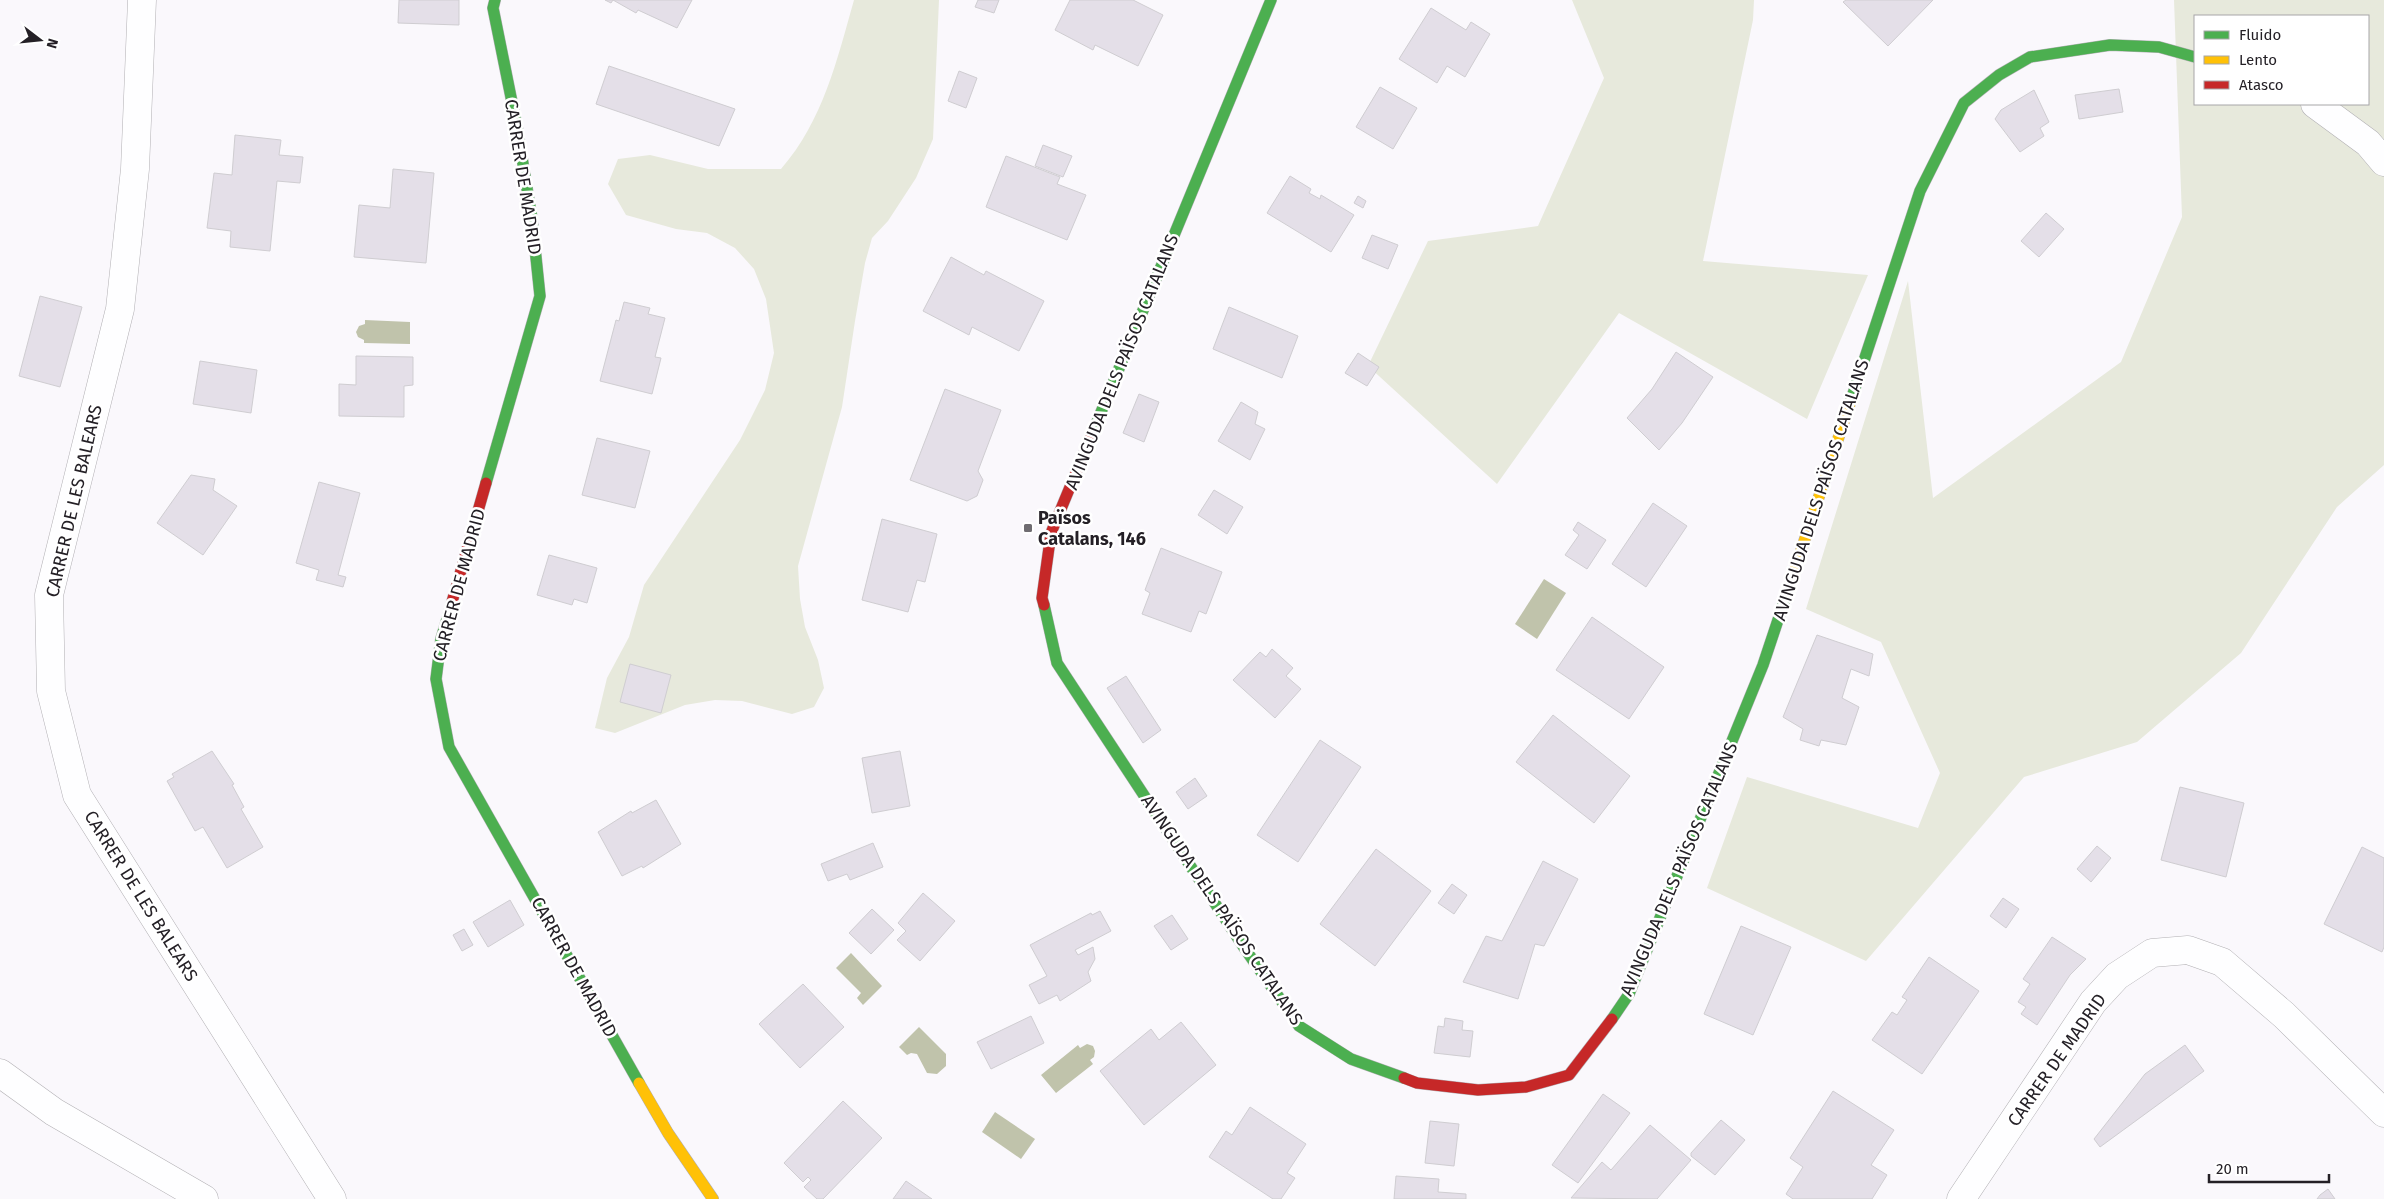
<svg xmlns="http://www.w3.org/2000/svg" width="2384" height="1199" font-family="'Fira Sans',sans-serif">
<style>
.green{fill:#e7e9dc;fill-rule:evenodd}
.water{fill:#c0c3ab}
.building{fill:#e4dfe8;stroke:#cfcdd1}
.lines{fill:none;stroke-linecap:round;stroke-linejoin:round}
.street-casing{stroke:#b2b0b4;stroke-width:29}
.fast-casing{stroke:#b2b0b4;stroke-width:12}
.slow-casing{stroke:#b2b0b4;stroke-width:12}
.jam-casing{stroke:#b2b0b4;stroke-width:12}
.street{stroke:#fefeff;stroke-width:28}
.fast{stroke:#4caf50;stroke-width:11}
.slow{stroke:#ffc107;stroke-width:11}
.jam{stroke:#c62828;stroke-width:11}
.poi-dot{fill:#6f6c71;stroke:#fff;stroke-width:2}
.labels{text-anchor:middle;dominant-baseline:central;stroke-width:5;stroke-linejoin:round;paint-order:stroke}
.street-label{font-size:18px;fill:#242026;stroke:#fff}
.poi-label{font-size:18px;font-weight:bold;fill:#242026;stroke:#fff;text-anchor:start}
</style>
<rect width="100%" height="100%" fill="#faf8fc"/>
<g class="green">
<path d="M854,0H939L933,139L916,178L888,221L872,238L865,263L855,321L842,407L798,566L800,599L805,627L818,660L824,688L814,707L792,714L742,701L715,700L685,705L615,733L595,728L607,678L629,637L644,585L740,440L765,390L774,353L766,299L754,269L735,248L707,233L676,229L626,215L608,184L618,159L650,155L708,169H781C823,121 837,60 854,0Z"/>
<polygon points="1572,0 1754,0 1753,20 1703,261 1868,275 1807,419 1619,313 1497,484 1368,366 1428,241 1538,226 1604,78"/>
<path d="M2174,0H2384V465L2337,507L2241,653L2137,742L2024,777L1866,961L1707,888L1747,777L1918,828L1940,773L1881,642L1806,609L1908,281L1933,498L2121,362L2182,217ZM2195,16H2368V104H2195Z"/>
</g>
<g class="water">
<polygon points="365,320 410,322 410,344 364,343 364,340 358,337 356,332 359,326 365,324"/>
<polygon points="1544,579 1566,593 1537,639 1515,624"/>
<polygon points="851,953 882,986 863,1005 857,998 861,993 836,968"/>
<polygon points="919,1027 946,1054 946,1066 937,1074 927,1073 917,1054 911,1053 907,1055 899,1047"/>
<polygon points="1078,1045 1080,1048 1087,1044 1093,1046 1095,1051 1094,1057 1090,1060 1093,1064 1056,1093 1041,1075"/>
<polygon points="995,1112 1035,1139 1021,1159 982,1132"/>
</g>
<g class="building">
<polygon points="399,0 459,0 459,25 398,23"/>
<polygon points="605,0 692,0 677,28 638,10 636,13 613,0 611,3"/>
<polygon points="978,0 999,0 994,13 975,7"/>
<polygon points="1070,0 1133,0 1163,15 1138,66 1095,45 1093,50 1055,30"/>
<polygon points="1846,0 1933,0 1888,46 1843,2"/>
<polygon points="1431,8 1466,30 1471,22 1490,34 1465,77 1447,66 1437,83 1399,59"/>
<polygon points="609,66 735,109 719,146 596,104"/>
<polygon points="959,71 977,78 966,108 948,101"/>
<polygon points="1380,87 1417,108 1393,149 1356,127"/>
<polygon points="2119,89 2123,112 2079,119 2075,95"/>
<polygon points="2034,90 2049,122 2040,128 2044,136 2020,152 1995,119 2001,110"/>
<polygon points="235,135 281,140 279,155 303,157 300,183 277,181 270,251 230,247 231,231 207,228 214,173 232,175"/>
<polygon points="1043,145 1072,156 1063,177 1035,166"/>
<polygon points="1006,156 1060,177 1057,184 1086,195 1067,240 986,207"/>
<polygon points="393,169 434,173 426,263 354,257 359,205 390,208"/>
<polygon points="1290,176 1311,189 1309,193 1320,199 1321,195 1354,215 1331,252 1267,213"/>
<polygon points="1358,196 1366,201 1363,208 1354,203"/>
<polygon points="2046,213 2064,229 2039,257 2021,241"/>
<polygon points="1372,235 1398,245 1388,269 1362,258"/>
<polygon points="951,257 984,275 986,271 1044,301 1019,351 972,327 969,335 923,311"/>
<polygon points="40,296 82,307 60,387 19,376"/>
<polygon points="624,302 650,308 648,314 665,318 655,357 661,358 652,394 600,381 616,320 619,321"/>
<polygon points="1229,307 1298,336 1282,378 1213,349"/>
<polygon points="1676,352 1713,377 1682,423 1659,450 1627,418 1652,389"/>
<polygon points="1358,353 1379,367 1367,386 1345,373"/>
<polygon points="356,356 413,357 413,385 404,386 404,417 339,416 339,384 356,385"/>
<polygon points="200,361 257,370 251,413 193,404"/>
<polygon points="945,389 1001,410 978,471 983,480 977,496 967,501 910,480"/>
<polygon points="1139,394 1159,402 1144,442 1123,433"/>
<polygon points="1241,402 1258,412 1255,424 1265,429 1250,460 1218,441"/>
<polygon points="597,438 650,451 635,508 582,495"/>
<polygon points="191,475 215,479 213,490 237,506 203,555 157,523"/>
<polygon points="319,482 360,493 338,575 346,577 343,587 316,580 319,570 296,563"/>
<polygon points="1214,490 1243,507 1227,534 1198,515"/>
<polygon points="1653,503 1687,526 1646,587 1612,564"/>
<polygon points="882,519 937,534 925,582 917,580 908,612 862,600"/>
<polygon points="1578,522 1606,540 1587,569 1565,555 1579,535 1573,530"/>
<polygon points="1161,548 1222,572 1206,614 1199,611 1191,632 1142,614 1150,593 1145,590"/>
<polygon points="549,555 597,568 587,603 574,599 572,605 537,595"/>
<polygon points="1592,617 1664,667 1629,719 1556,670"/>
<polygon points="1817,635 1873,654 1869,676 1851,669 1842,698 1859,707 1846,745 1821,740 1819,746 1800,740 1803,729 1783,717"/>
<polygon points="1272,649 1293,668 1286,676 1301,689 1275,718 1233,680 1260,652 1266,657"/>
<polygon points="630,664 671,675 661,713 620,702"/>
<polygon points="1126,676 1161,730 1143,743 1107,688"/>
<polygon points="1553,715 1630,776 1594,823 1516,762"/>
<polygon points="1320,740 1361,767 1298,862 1257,835"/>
<polygon points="212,751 234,784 232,785 244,807 241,809 263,847 227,868 203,827 195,831 167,781 174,777 172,774"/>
<polygon points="900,751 910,806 872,813 862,758"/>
<polygon points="1195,778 1207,796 1188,809 1176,792"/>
<polygon points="2180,787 2244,803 2226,877 2161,860"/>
<polygon points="656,800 681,844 643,868 642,866 622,876 598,832 631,811 632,813"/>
<polygon points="873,843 883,867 850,880 847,874 828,881 821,864"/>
<polygon points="2097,846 2111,858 2091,882 2077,869"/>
<polygon points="2362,847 2384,858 2384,947 2382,952 2324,924"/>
<polygon points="1376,849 1431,891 1375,966 1320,924"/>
<polygon points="1543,861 1578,879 1544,946 1535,944 1518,999 1463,982 1486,936 1502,941"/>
<polygon points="1452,884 1467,895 1454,914 1438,903"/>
<polygon points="923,893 955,921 920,961 897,940 906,931 898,923"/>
<polygon points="2003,898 2019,909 2006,928 1990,916"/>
<polygon points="510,900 524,925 488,947 473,922"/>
<polygon points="872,909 894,930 871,954 849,933"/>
<polygon points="1100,911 1111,931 1075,950 1078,955 1093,947 1095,959 1088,972 1091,981 1060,1001 1057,995 1039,1004 1029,985 1047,976 1030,945 1091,913 1092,915"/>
<polygon points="1172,915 1188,939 1171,950 1154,926"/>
<polygon points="1741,926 1791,947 1753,1035 1704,1014"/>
<polygon points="464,929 473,945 462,951 453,935"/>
<polygon points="2052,937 2086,959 2070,975 2037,1025 2021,1014 2026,1007 2018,1002 2030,984 2023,979"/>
<polygon points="1929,957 1979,991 1922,1074 1872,1040 1892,1012 1897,1015 1907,1000 1902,997"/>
<polygon points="803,984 844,1027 800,1068 759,1024"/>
<polygon points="1031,1016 1044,1043 991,1069 977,1042"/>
<polygon points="1445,1018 1463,1021 1462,1030 1473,1031 1470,1057 1434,1053 1438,1026 1444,1027"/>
<polygon points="1181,1022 1216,1065 1144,1125 1100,1071 1151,1029 1159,1040"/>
<polygon points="2185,1045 2204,1071 2100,1147 2094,1139 2145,1074"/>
<polygon points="1833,1091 1894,1130 1871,1165 1887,1175 1872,1199 1793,1199 1786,1194 1803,1167 1790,1158"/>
<polygon points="1603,1094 1630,1113 1578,1183 1552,1165"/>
<polygon points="843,1101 882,1138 823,1199 817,1199 804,1187 811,1180 808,1177 803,1182 784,1163"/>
<polygon points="1250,1107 1306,1144 1287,1173 1295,1178 1281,1199 1273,1199 1209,1157 1226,1131 1232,1135"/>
<polygon points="1721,1120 1745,1140 1715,1175 1691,1156 1691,1153"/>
<polygon points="1430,1121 1459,1124 1454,1166 1425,1163"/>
<polygon points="1650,1125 1691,1160 1657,1199 1571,1198 1602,1162 1611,1170"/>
<polygon points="1396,1176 1439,1179 1438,1192 1466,1194 1466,1199 1394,1199"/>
<polygon points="906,1181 932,1199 893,1199"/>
<polygon points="2328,1189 2335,1199 2317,1199 2320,1195"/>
</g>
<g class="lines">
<defs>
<g id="street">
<polyline points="142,0 135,169 120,309 49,595 51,691 77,795 332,1199"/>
<polyline points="2315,104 2368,143 2384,162"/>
<polyline points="0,1073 54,1112 204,1199"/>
<polyline points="1961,1199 2093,1002 2117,976 2152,953 2188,950 2222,962 2284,1015 2384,1113"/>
</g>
<g id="fast">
<polyline points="1850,403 1920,191 1964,103 1999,75 2030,57 2110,45 2159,47 2195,57"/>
<polyline points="1092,434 1271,0"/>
<polyline points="486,483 540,296 532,219 517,127 493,8 495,0"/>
<polyline points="1044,605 1057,663 1243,946 1299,1026 1351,1059 1404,1078"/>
<polyline points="448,616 441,639 436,679 449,747 639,1083"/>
<polyline points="1612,1019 1629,994 1763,665 1786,596"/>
</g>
<g id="slow">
<polyline points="1786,596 1850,403"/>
<polyline points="639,1083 668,1133 713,1199"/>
</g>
<g id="jam">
<polyline points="1044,605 1042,598 1051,533 1092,434"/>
<polyline points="448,616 486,483"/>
<polyline points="1404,1078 1417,1083 1478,1090 1526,1087 1569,1075 1612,1019"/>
</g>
</defs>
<use href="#street" class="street-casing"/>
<use href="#fast" class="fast-casing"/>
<use href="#slow" class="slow-casing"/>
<use href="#jam" class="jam-casing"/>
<use href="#street" class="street"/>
<use href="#fast" class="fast"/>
<use href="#slow" class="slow"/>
<use href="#jam" class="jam"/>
</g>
<rect class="poi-dot" x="1023" y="523" width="10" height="10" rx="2.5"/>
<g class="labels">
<g class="street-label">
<text transform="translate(523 177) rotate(81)">CARRER DE MADRID</text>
<text transform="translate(1122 362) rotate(-68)">AVINGUDA DELS PAÏSOS CATALANS</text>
<text transform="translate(1821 490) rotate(-72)">AVINGUDA DELS PAÏSOS CATALANS</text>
<text transform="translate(74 501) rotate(-77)">CARRER DE LES BALEARS</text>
<text transform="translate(459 585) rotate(-75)">CARRER DE MADRID</text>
<text transform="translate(1679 869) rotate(-67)">AVINGUDA DELS PAÏSOS CATALANS</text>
<text transform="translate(141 896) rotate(58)">CARRER DE LES BALEARS</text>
<text transform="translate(1222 910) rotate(56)">AVINGUDA DELS PAÏSOS CATALANS</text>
<text transform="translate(574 967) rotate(61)">CARRER DE MADRID</text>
<text transform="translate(2057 1060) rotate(-55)">CARRER DE MADRID</text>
</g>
<g class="poi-label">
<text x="1038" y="518">Països<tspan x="1038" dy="21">Catalans, 146</tspan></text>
</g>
</g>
<rect x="2194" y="15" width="175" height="90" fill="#ffffff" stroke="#a7a6a8"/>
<rect x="2204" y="31" width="25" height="8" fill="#4caf50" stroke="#a7a6a8"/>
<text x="2239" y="40" font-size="15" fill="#242026">Fluido</text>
<rect x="2204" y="56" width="25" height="8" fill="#ffc107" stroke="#a7a6a8"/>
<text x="2239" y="65" font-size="15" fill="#242026">Lento</text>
<rect x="2204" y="81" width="25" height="8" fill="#c62828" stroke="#a7a6a8"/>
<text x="2239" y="90" font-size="15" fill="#242026">Atasco</text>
<g transform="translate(40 40) rotate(106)" stroke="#ffffff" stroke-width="4" paint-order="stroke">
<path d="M0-4L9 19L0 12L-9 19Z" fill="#242026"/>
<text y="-8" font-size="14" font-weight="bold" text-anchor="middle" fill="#242026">N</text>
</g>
<path d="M2209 1174v8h120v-8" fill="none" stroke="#242026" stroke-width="2.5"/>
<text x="2216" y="1174" font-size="15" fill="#242026" stroke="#ffffff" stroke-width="4" paint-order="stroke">20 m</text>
</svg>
